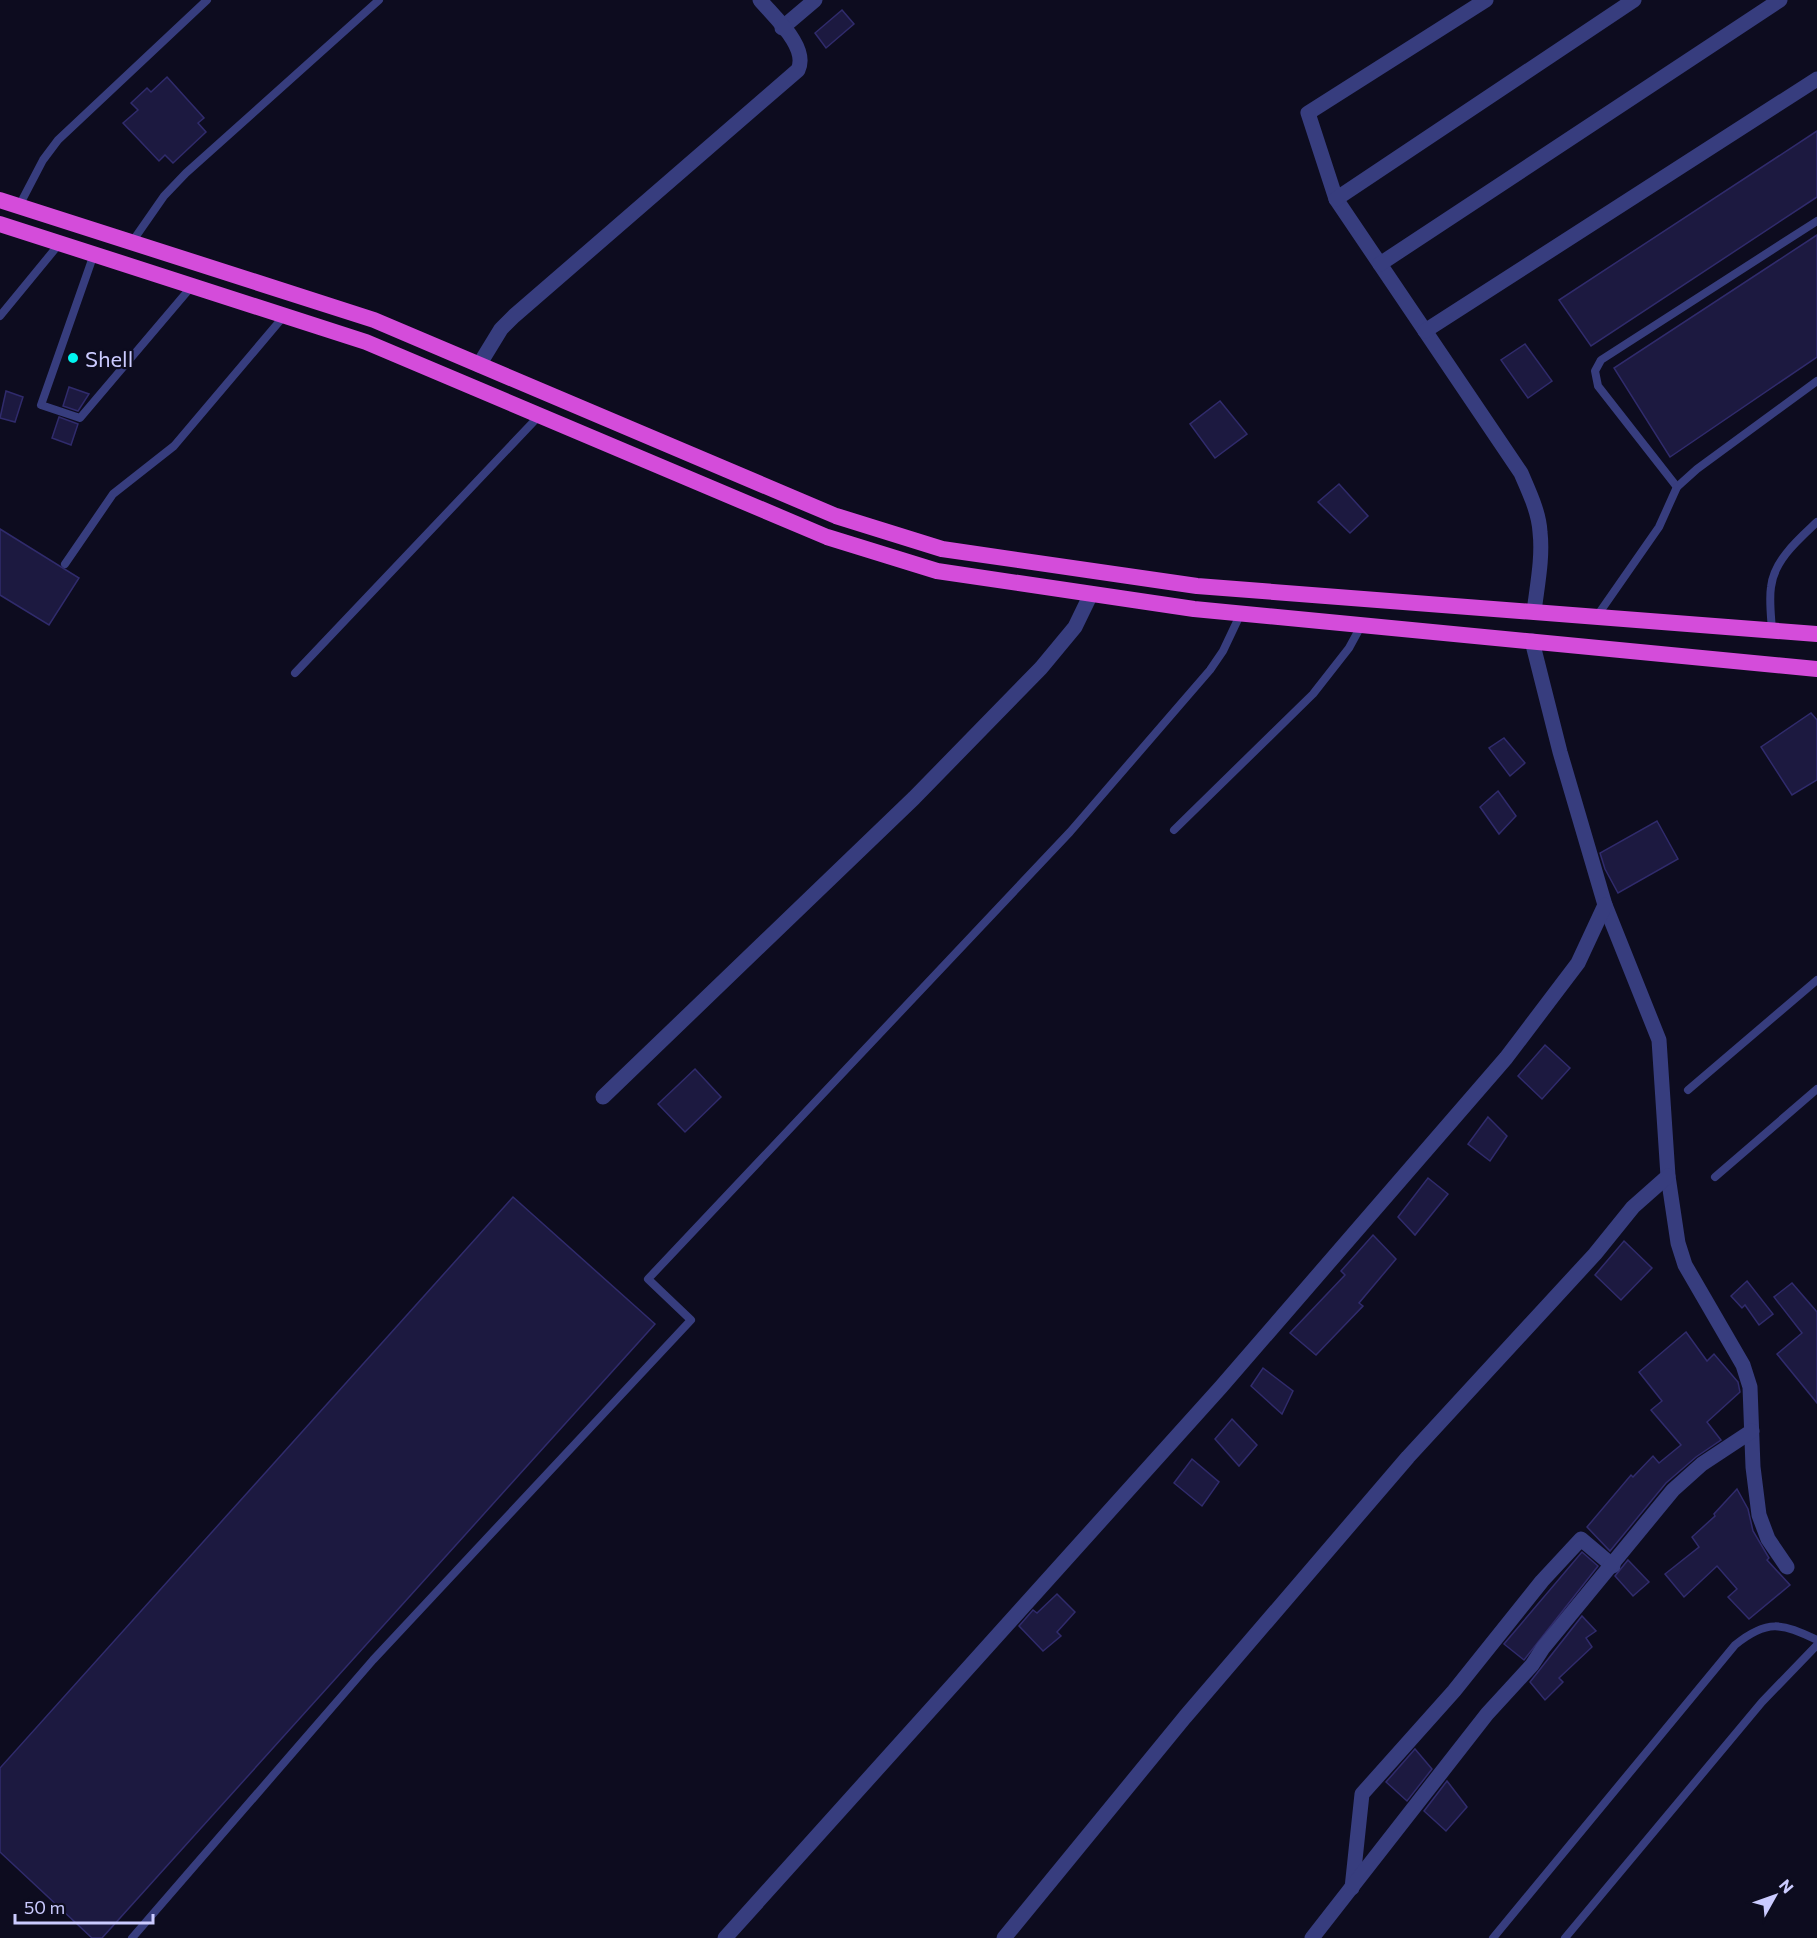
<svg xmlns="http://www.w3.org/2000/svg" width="1817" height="1938" font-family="Commissioner,sans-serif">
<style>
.building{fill:#1c1940;stroke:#302b6c;stroke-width:1.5}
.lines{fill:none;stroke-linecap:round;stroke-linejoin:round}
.service{stroke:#373d7e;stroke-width:8}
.minor{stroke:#373d7e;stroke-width:15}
.trunk{stroke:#d44cda;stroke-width:16}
.poi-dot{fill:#01f5f0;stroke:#0d0c1f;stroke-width:2}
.labels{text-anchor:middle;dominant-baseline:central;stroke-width:4.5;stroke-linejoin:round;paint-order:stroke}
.poi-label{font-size:22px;fill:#cbcbff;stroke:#0d0c1f;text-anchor:start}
</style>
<rect width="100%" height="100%" fill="#0d0c1f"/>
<g class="building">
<polygon points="842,10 854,24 826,48 815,33"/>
<polygon points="167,77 204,118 198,123 206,132 173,163 165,155 159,161 123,123 138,110 131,103 147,88 151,92"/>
<polygon points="1817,131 1817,197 1591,346 1559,300"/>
<polygon points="1817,235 1817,357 1670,457 1614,368"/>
<polygon points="1525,344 1552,381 1528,398 1501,360"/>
<polygon points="69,387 89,394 78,411 63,406"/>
<polygon points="6,391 23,397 15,422 0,418"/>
<polygon points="1220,401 1247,434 1215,458 1190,424"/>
<polygon points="59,417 78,424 71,445 52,438"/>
<polygon points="1339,484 1368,516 1350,533 1318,502"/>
<polygon points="0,529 79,578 49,625 0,595"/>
<polygon points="1811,713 1817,720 1817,780 1792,795 1761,747"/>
<polygon points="1504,738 1525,763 1510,776 1489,748"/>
<polygon points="1498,791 1516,816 1499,834 1480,807"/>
<polygon points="1657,821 1678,859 1618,893 1605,869 1600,853"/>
<polygon points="1545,1045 1570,1068 1542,1099 1518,1076"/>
<polygon points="695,1069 721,1097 685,1132 658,1104"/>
<polygon points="1488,1117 1507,1136 1490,1161 1468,1144"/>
<polygon points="1428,1178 1448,1194 1415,1235 1398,1217"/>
<polygon points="513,1197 655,1324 102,1938 92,1938 0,1852 0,1768"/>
<polygon points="1373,1235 1396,1259 1359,1303 1363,1306 1316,1355 1290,1333 1345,1275 1341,1271"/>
<polygon points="1624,1241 1652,1268 1621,1300 1595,1275"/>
<polygon points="1747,1281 1773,1314 1759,1325 1745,1305 1742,1308 1731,1296"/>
<polygon points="1792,1283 1817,1312 1817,1403 1777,1354 1802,1333 1774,1297"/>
<polygon points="1686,1332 1707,1361 1714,1354 1738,1382 1740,1392 1707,1422 1721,1440 1696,1457 1666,1483 1610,1551 1587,1527 1631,1475 1633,1477 1653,1456 1659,1463 1681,1445 1651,1410 1662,1401 1639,1372"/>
<polygon points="1263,1368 1293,1391 1282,1414 1251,1386"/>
<polygon points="1232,1419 1257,1445 1239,1466 1215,1439"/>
<polygon points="1192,1459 1219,1482 1202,1506 1174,1483"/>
<polygon points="1737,1489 1748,1509 1753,1531 1769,1558 1767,1560 1790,1585 1749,1619 1728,1597 1737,1589 1717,1566 1684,1597 1665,1574 1699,1547 1692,1537 1715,1516 1714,1514"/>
<polygon points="1582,1552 1598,1566 1524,1660 1504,1644"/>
<polygon points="1628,1560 1649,1582 1633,1596 1615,1576"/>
<polygon points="1057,1594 1075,1612 1057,1632 1061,1636 1043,1651 1019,1626 1033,1610 1037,1613"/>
<polygon points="1582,1616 1596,1631 1586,1638 1592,1647 1559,1678 1563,1682 1545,1700 1530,1682"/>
<polygon points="1415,1749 1432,1769 1407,1801 1386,1782"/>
<polygon points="1447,1781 1467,1807 1446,1831 1424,1811"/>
</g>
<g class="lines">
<g class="service">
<polyline points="19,206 43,160 58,140 207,0"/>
<polyline points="132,242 164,196 186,173 379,0"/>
<polyline points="94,254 41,405 80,418 192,286"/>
<polyline points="0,316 60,243"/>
<polyline points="1677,487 1598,386 1595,371 1601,360 1817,221"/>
<polyline points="65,564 113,494 174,446 284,316"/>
<polyline points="1597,616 1659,527 1677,487 1697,469 1817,381"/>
<path d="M1772,630C1771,616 1769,600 1771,587C1774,560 1799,539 1817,522"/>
<polyline points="295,673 539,416"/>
<polyline points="1174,830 1313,694 1349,648 1361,626"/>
<polyline points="1688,1090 1817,980"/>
<polyline points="1715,1177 1817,1089"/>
<polyline points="132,1938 373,1660 691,1320 648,1279 1070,832 1210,670 1223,651 1241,613"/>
<path d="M1493,1938L1735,1645C1767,1619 1782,1623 1817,1640"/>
<polyline points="1565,1938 1762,1702 1817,1645"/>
</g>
<g class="minor">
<path d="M1486,0L1308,113L1336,199L1521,473C1529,492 1539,512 1540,532C1543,558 1537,586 1534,612"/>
<polyline points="782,28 815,0"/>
<polyline points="1336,199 1634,0"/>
<polyline points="1380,264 1780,0"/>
<polyline points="1425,331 1817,79"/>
<path d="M479,365L501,329L514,316L798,70C809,47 774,17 760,0"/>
<polyline points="1532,641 1560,752 1605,905 1659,1040 1668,1176 1678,1243 1685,1265 1743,1365 1750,1387 1753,1467 1759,1515 1768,1539 1787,1567"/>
<polyline points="603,1097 914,798 1041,668 1075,627 1091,594"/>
<polyline points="1352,1888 1362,1794 1454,1691 1542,1581 1581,1539 1613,1566"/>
<polyline points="725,1938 1221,1387 1506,1058 1578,963 1605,905"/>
<polyline points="1004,1938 1185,1717 1408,1457 1595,1254 1633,1207 1668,1176"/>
<polyline points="1312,1938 1487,1714 1532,1665 1543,1648 1673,1490 1702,1464 1752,1431"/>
</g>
<g class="trunk">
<polyline points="0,200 374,320 836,516 942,549 1197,586 1817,634"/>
<polyline points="0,224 366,342 827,537 937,571 1194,609 1817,669"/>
</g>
</g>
<circle class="poi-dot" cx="73" cy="358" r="6"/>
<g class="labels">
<g class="poi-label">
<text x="85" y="358">Shell</text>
</g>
</g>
<g transform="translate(1775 1896) rotate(50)" stroke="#0d0c1f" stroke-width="4.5" paint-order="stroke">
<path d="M0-4.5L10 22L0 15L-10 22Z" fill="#cbcbff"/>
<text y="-9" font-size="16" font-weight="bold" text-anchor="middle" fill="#cbcbff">N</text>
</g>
<path d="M15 1914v9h138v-9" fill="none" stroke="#cbcbff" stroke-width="3"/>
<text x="24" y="1914" font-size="18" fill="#cbcbff" stroke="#0d0c1f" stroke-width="4.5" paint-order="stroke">50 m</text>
</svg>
